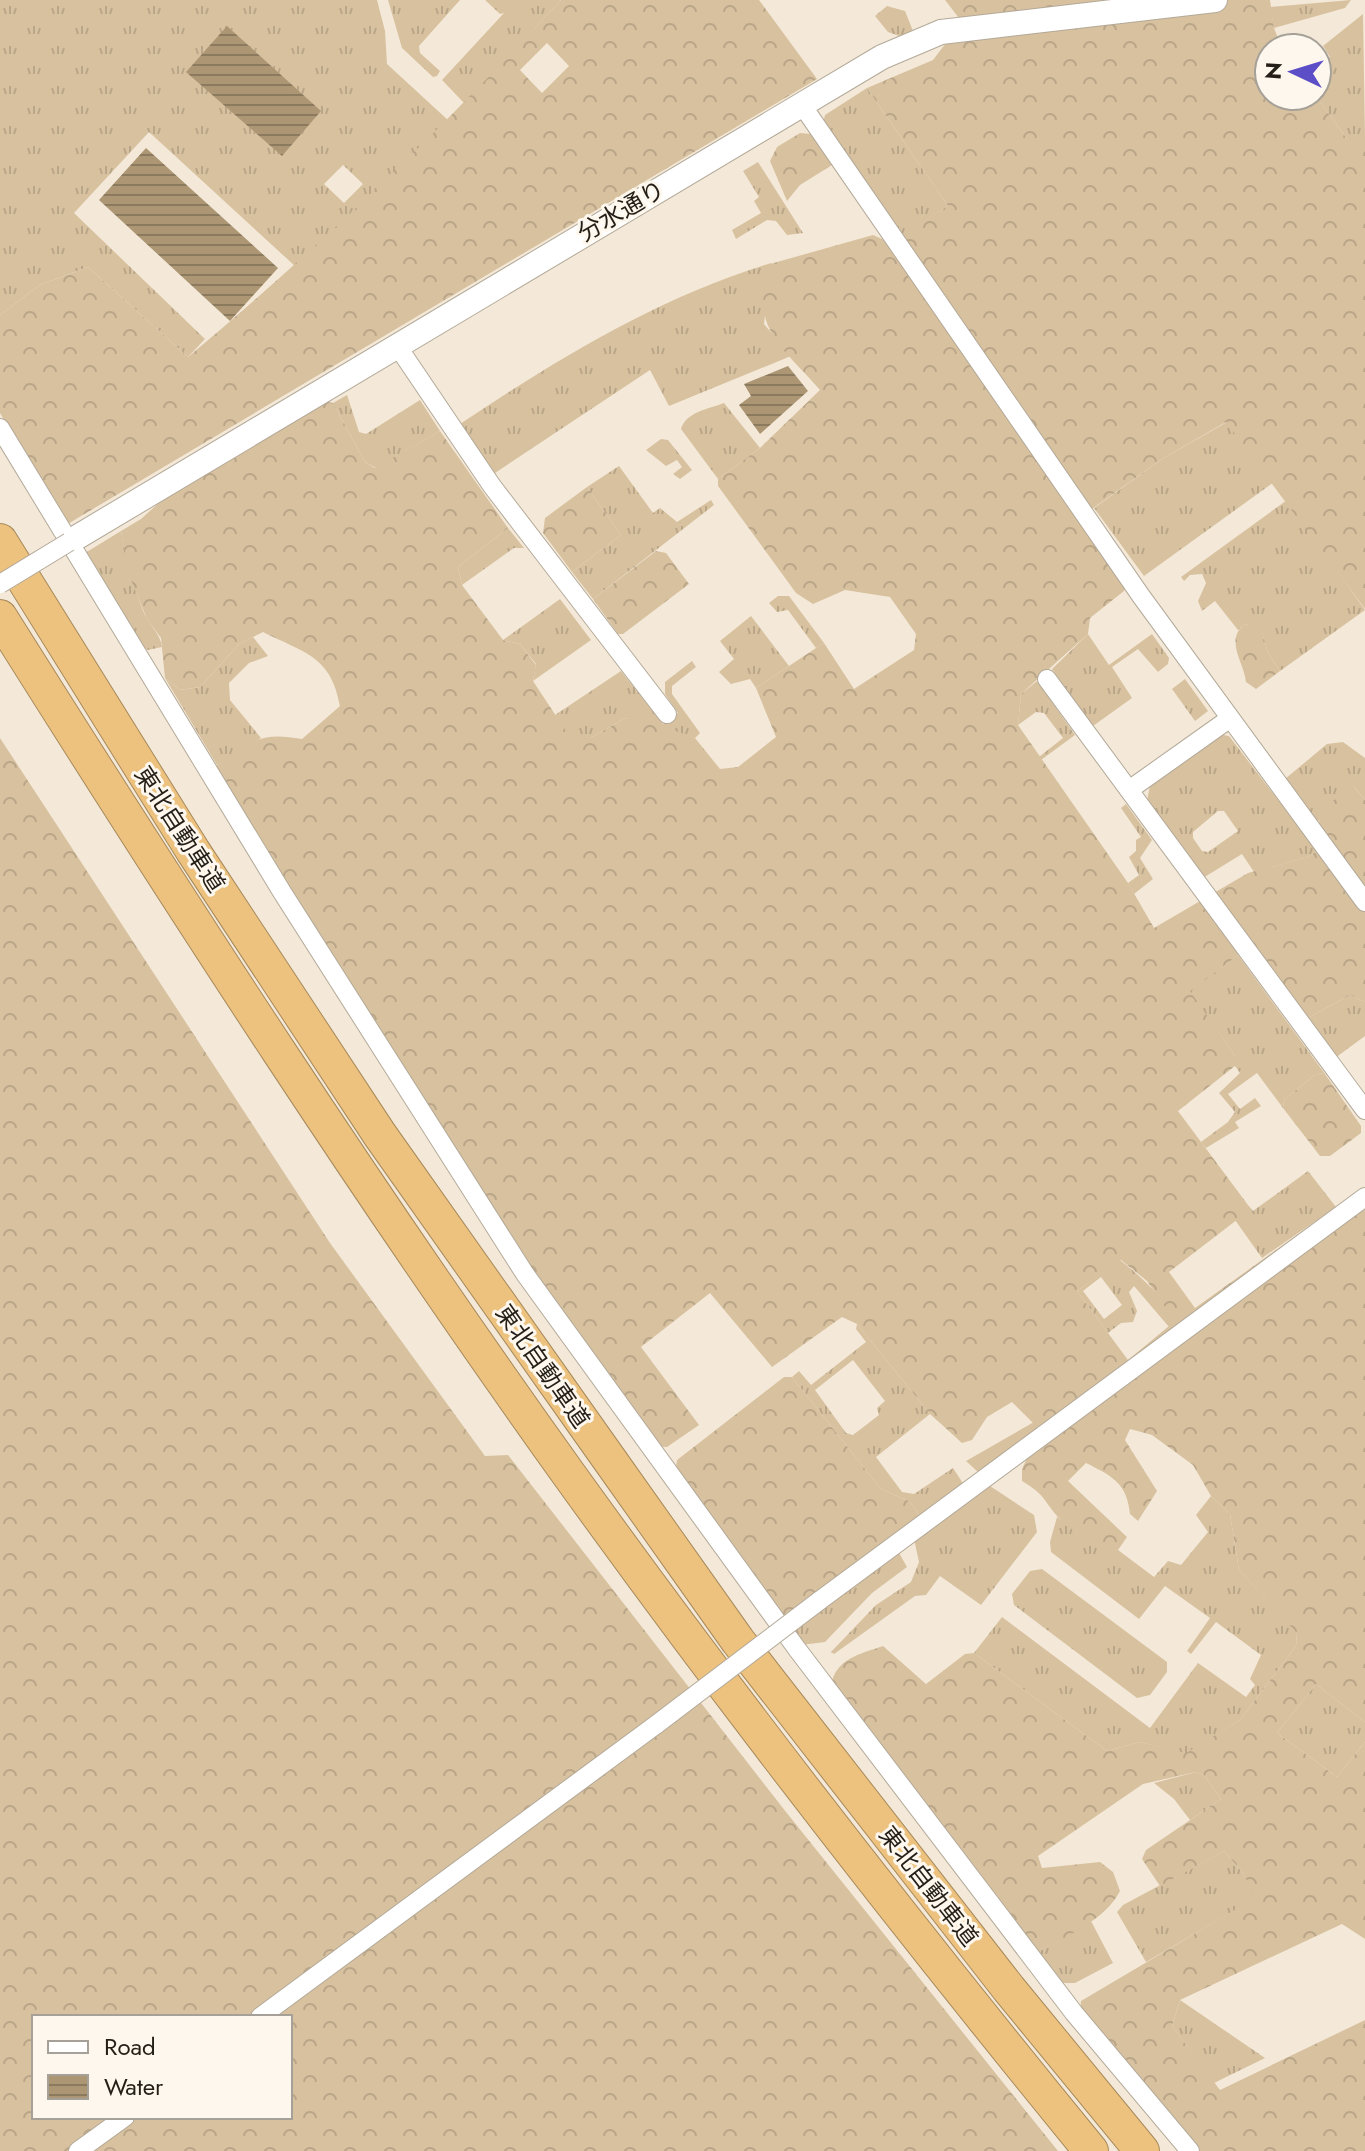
<svg xmlns="http://www.w3.org/2000/svg" width="1365" height="2151" font-family="Jost,'Noto Sans JP',sans-serif">
<style>
.grass{fill:url(#grass-tufts);fill-rule:evenodd}
.forest{fill:url(#forest-crowns);fill-rule:evenodd}
.water{fill:url(#water-rules)}
.lines{fill:none;stroke-linecap:round;stroke-linejoin:round}
.minor-casing{stroke:#b3a998;stroke-width:20}
.tertiary-casing{stroke:#b3a998;stroke-width:26}
.motorway-casing{stroke:#a6895b;stroke-width:36}
.minor{stroke:#fff;stroke-width:18}
.tertiary{stroke:#fff;stroke-width:24}
.motorway{stroke:#edc27f;stroke-width:34}
.minor-bridge-casing{stroke:#b3a998;stroke-width:20;stroke-linecap:butt}
.minor-bridge{stroke:#fff;stroke-width:18}
.labels{text-anchor:middle;dominant-baseline:central;stroke-width:6;stroke-linejoin:round;paint-order:stroke}
.street-label{font-size:24px;fill:#231f18;stroke:#fef7ed}
</style>
<defs>
<pattern id="grass-tufts" width="24" height="20" patternUnits="userSpaceOnUse" patternTransform="scale(2)"><rect width="24" height="20" fill="#d8c19f"/><path d="M3 7l-1-3M5 7V3M7 7l1-3M15 17l-1-3M17 17v-4M19 17l1-3" fill="none" stroke="#b9a588"/></pattern>
<pattern id="forest-crowns" width="20" height="18" patternUnits="userSpaceOnUse" patternTransform="scale(2)"><rect width="20" height="18" fill="#d8c19f"/><path d="M2 6a3 3 0 1 1 6 0M12 15a3 3 0 1 1 6 0" fill="none" stroke="#b9a588"/></pattern>
<pattern id="water-rules" width="6" height="5" patternUnits="userSpaceOnUse" patternTransform="scale(2)"><rect width="6" height="5" fill="#ac9674"/><path d="M0 2.5h6" fill="none" stroke="#8c7a5e"/></pattern>
</defs>
<rect width="100%" height="100%" fill="#f4e9d8"/>
<g class="grass">
<path d="M0,0H377L385,31L387,64L449,121L296,267L149,132L74,213L205,339L188,357L88,267L40,285L0,315ZM343,165L363,184L344,203L324,184Z"/>
<polygon points="388,0 460,0 419,46 420,53 440,71 437,76 433,77 402,48"/>
<polygon points="485,0 561,0 465,104 442,80 504,13 500,14"/>
<polygon points="1351,0 1345,8 1274,28 1270,7"/>
<polygon points="887,6 905,11 913,31 899,36 888,32 875,16"/>
<polygon points="1363,14 1365,137 1361,140 1347,139 1316,96 1317,67 1330,57 1323,46"/>
<polygon points="867,88 948,206 899,237 823,123 825,115"/>
<polygon points="758,162 803,233 787,235 776,221 767,220 736,239 732,230 761,213 754,201 759,197 743,171"/>
<path d="M771,263L764,324L791,356L669,406L650,370L495,473L460,424C559,358 657,298 771,263Z"/>
<polygon points="347,395 359,432 366,434 420,400 440,431 376,468 365,462 333,403"/>
<path d="M724,403L760,448L718,479L681,429C686,412 708,409 724,403Z"/>
<polygon points="1227,422 1274,482 1144,576 1094,508 1162,459"/>
<polygon points="661,439 668,440 692,470 680,479 673,474 682,467 677,460 666,466 646,450"/>
<polygon points="619,466 653,513 660,508 677,522 711,500 714,505 593,599 572,572 621,535 587,487"/>
<polygon points="1287,500 1365,610 1280,671 1268,653 1261,629 1245,624 1238,630 1215,601 1202,611 1198,601 1206,583 1202,574 1190,575 1184,581 1181,577"/>
<polygon points="508,528 524,548 514,548 462,585 458,567"/>
<path d="M121,531C126,560 133,585 144,613C150,626 160,633 162,647L148,650L140,645L85,553Z"/>
<polygon points="778,596 789,596 824,643 816,648 788,610 777,612 769,603"/>
<polygon points="560,599 591,640 533,681 536,664 520,644 503,640"/>
<polygon points="751,616 789,666 756,688 750,679 731,684 719,672 734,659 720,641"/>
<polygon points="1088,634 1109,665 1152,634 1169,658 1168,664 1158,672 1138,649 1112,667 1132,698 1093,726 1052,669"/>
<polygon points="253,637 268,656 249,663 229,683 230,700 261,738 217,765 165,678 180,690 200,687 239,644"/>
<polygon points="692,661 696,667 672,686 672,694 700,733 695,738 625,718 591,738 570,738 555,715 621,671 663,724 678,713 665,694 665,682"/>
<polygon points="1185,679 1208,711 1195,721 1172,689"/>
<polygon points="1037,681 1075,735 1041,760 1039,757 1063,738 1044,713 1036,712 1018,725 1021,694"/>
<path d="M1218,734L1229,736L1317,851L1308,857L1254,872L1242,854L1203,878L1147,801L1150,785ZM1218,811H1224L1238,831L1208,852L1202,851L1193,838V832Z"/>
<polygon points="1343,742 1365,758 1365,800 1355,788 1317,822 1285,779 1327,744"/>
<polygon points="1126,804 1152,840 1140,858 1153,879 1134,894 1128,883 1139,875 1129,857 1136,851 1136,840 1141,837 1121,808"/>
<polygon points="1238,955 1325,1074 1317,1073 1284,1100 1283,1108 1257,1073 1228,1094 1240,1109 1255,1098 1261,1106 1235,1122 1239,1128 1206,1148 1201,1142 1228,1122 1235,1112 1219,1093 1240,1073 1235,1066 1235,1056 1189,991"/>
<polygon points="1350,995 1365,1002 1365,1036 1335,1058 1306,1019"/>
<polygon points="1308,1171 1336,1207 1262,1258 1235,1220 1248,1205 1253,1211"/>
<path d="M1120,1260C1143,1278 1162,1296 1176,1321L1169,1327L1134,1286L1129,1292L1137,1311L1133,1322L1121,1323L1108,1333L1077,1291ZM1101,1277L1122,1305L1104,1319L1083,1291Z"/>
<path d="M857,1324L930,1414L876,1457L902,1492L914,1494L953,1468L964,1485L921,1517L909,1501L881,1489L792,1377L799,1371L811,1385L866,1342L856,1329ZM853,1360L885,1401L877,1408L879,1415L853,1435L846,1433L815,1390Z"/>
<polygon points="1034,1422 1040,1430 979,1473 966,1461"/>
<polygon points="987,1484 1034,1515 1037,1532 981,1605 940,1576 926,1595 915,1596 834,1654 831,1652 876,1605 911,1582 919,1562 914,1539"/>
<polygon points="1211,1496 1230,1514 1239,1570 1297,1632 1296,1646 1240,1720 1186,1754 1140,1742 1107,1751 974,1653 1002,1617 1150,1728 1198,1663 1246,1697 1255,1685 1250,1679 1261,1655 1216,1622 1191,1654 1187,1651 1210,1618 1165,1586 1139,1619 1051,1552 1050,1542 1057,1517 1077,1532 1118,1550 1154,1577 1168,1561 1181,1565 1208,1532 1196,1515"/>
<polygon points="898,1551 907,1567 872,1593 825,1642 801,1645 791,1632"/>
<polygon points="1042,1569 1167,1662 1167,1672 1150,1695 1137,1698 1014,1605 1012,1594 1030,1571"/>
<polygon points="1316,1684 1365,1722 1365,1742 1337,1777 1277,1733"/>
<polygon points="1196,1772 1204,1775 1221,1799 1190,1820 1174,1799 1154,1783"/>
<polygon points="1224,1851 1243,1873 1256,1898 1146,1962 1117,1912 1123,1905"/>
<polygon points="1091,1921 1113,1963 1075,1983 1062,1983 1036,1953"/>
<polygon points="1180,2000 1265,2058 1214,2083 1172,2026"/>
</g>
<g class="forest">
<path d="M561,0H759L817,79L66,525L0,413V315L40,285L88,267L188,357C323,244 442,129 561,0ZM547,43L569,66L542,93L520,70Z"/>
<path d="M945,0H1270L1274,28L1282,48H1269V96H1316L1347,139L1365,137V609L1226,422L1162,459L1082,516L1126,584L1124,591L1090,618L1088,634L1021,694L1018,725L1128,883L1154,928L1248,873L1308,857L1317,851L1320,809L1354,787L1365,800V1002L1350,995L1306,1019L1249,947L1190,991L1235,1056V1066L1178,1111L1248,1205L1242,1216L1169,1272L1195,1308L1336,1207L1365,1204V1722L1316,1684L1277,1733L1337,1777L1365,1742V1939L1342,1924L1180,2000L1172,2026L1220,2090L1365,2020V2151H1196L1080,2011L1081,2001L1255,1898L1243,1873L1224,1851L1160,1886L1142,1859L1146,1850L1221,1799L1204,1775L1196,1772L1143,1784L1038,1856L1042,1868L1100,1862L1113,1872L1120,1891C1105,1921 1064,1937 1036,1953L831,1687C834,1659 860,1654 883,1646L926,1684L965,1654L974,1653L1107,1751L1140,1742L1186,1753L1240,1720L1296,1646L1297,1633L1239,1570L1230,1514L1211,1496L1193,1465L1152,1435L1130,1429L1125,1440L1157,1491L1138,1521L1130,1514C1127,1483 1112,1476 1086,1463L1068,1481L1127,1537L1118,1550C1098,1546 1070,1532 1057,1516C1042,1498 1045,1495 1022,1481V1469L1040,1430L1012,1402L987,1417L972,1440L962,1443L930,1414L857,1324L842,1317L772,1367L710,1293L641,1347L699,1425L667,1447L651,1446L529,1273L215,775L217,765C251,742 259,731 302,739L340,706C331,656 305,653 263,632L239,644L200,687L180,690L165,678L161,638L147,619L128,573L121,531L141,519L180,484L324,401L333,403L365,462L375,468L440,431L508,528L458,567L462,585L503,640L520,644L536,665L533,681L570,737L591,738L625,718L651,722L695,738L720,769L738,767L776,737L756,688L816,648L824,643L854,689L914,650L916,634L890,597L845,590L813,604L796,593L718,486V479L760,448L820,390C780,344 749,329 770,264L873,235L889,242L948,206L867,88L933,60L962,22ZM1121,1260L1147,1281L1175,1321L1128,1360L1077,1291Z"/>
<polygon points="800,133 811,134 832,165 800,185 787,201 770,161 777,147"/>
<polygon points="587,487 621,535 572,572 543,533 545,518"/>
<polygon points="656,551 666,553 689,584 623,634 618,634 593,599"/>
<path d="M1245,624L1261,628L1268,653L1280,671L1256,689L1246,682C1244,662 1224,640 1245,624Z"/>
<path d="M0,738L330,1243L485,1456L508,1455L786,1812L1058,2151H0ZM34,2017H290V2117H34Z"/>
<polygon points="1317,1073 1325,1074 1361,1126 1361,1133 1330,1156 1320,1156 1283,1108 1284,1100"/>
<polygon points="784,1377 792,1377 881,1489 909,1501 921,1517 781,1619 675,1475 677,1460"/>
</g>
<g class="water">
<polygon points="227,26 321,111 282,156 186,72"/>
<polygon points="146,148 278,268 230,321 99,200"/>
<polygon points="788,366 808,391 760,434 739,405 751,396 744,384"/>
</g>
<g class="lines">
<defs>
<g id="minor">
<polyline points="802,105 1141,596 1365,902"/>
<polyline points="396,344 492,486 667,714"/>
<polyline points="0,428 282,892 525,1274 797,1649 1074,2013 1190,2151"/>
<polyline points="1047,679 1365,1110"/>
<polyline points="1129,790 1229,719"/>
<polyline points="819,1601 1365,1197"/>
<polyline points="260,2017 657,1724"/>
<polyline points="78,2151 125,2117"/>
</g>
<polyline id="tertiary" points="69,542 882,57 941,32 1215,0"/>
<g id="motorway">
<polyline points="0,541 193,851 380,1135 602,1449 738,1641 1009,1989 1142,2151"/>
<path d="M0,617C183,908 370,1197 570,1476C736,1707 911,1931 1091,2151"/>
</g>
</defs>
<use href="#minor" class="minor-casing"/>
<use href="#tertiary" class="tertiary-casing"/>
<use href="#motorway" class="motorway-casing"/>
<use href="#minor" class="minor"/>
<use href="#tertiary" class="tertiary"/>
<use href="#motorway" class="motorway"/>
<defs>
<g id="minor-bridge">
<polyline points="0,584 69,542"/>
<polyline points="657,1724 819,1601"/>
</g>
</defs>
<use href="#minor-bridge" class="minor-bridge-casing"/>
<use href="#minor-bridge" class="minor-bridge"/>
</g>
<g class="labels">
<g class="street-label">
<text transform="translate(621 211) rotate(-30)">分水通り</text>
<text transform="translate(180 829) rotate(57)">東北自動車道</text>
<text transform="translate(543 1366) rotate(55)">東北自動車道</text>
<text transform="translate(929 1886) rotate(52)">東北自動車道</text>
</g>
</g>
<rect x="32" y="2015" width="260" height="104" fill="#fef7ed" stroke="#a6a198" stroke-width="2"/>
<rect x="48" y="2041" width="40" height="12" fill="#ffffff" stroke="#a6a198" stroke-width="2"/>
<text x="104" y="2055" font-size="24" fill="#231f18">Road</text>
<rect x="48" y="2075" width="40" height="24" fill="url(#water-rules)" stroke="#a6a198" stroke-width="2"/>
<text x="104" y="2095" font-size="24" fill="#231f18">Water</text>
<g transform="translate(1293 72) rotate(274)"><circle r="38" fill="#fef7ed" stroke="#a6a198" stroke-width="2"/>
<path d="M0-6L14 30L0 20L-14 30Z" fill="#5c4ec6"/>
<text y="-12" font-size="22" font-weight="bold" text-anchor="middle" fill="#231f18">N</text>
</g>
</svg>
